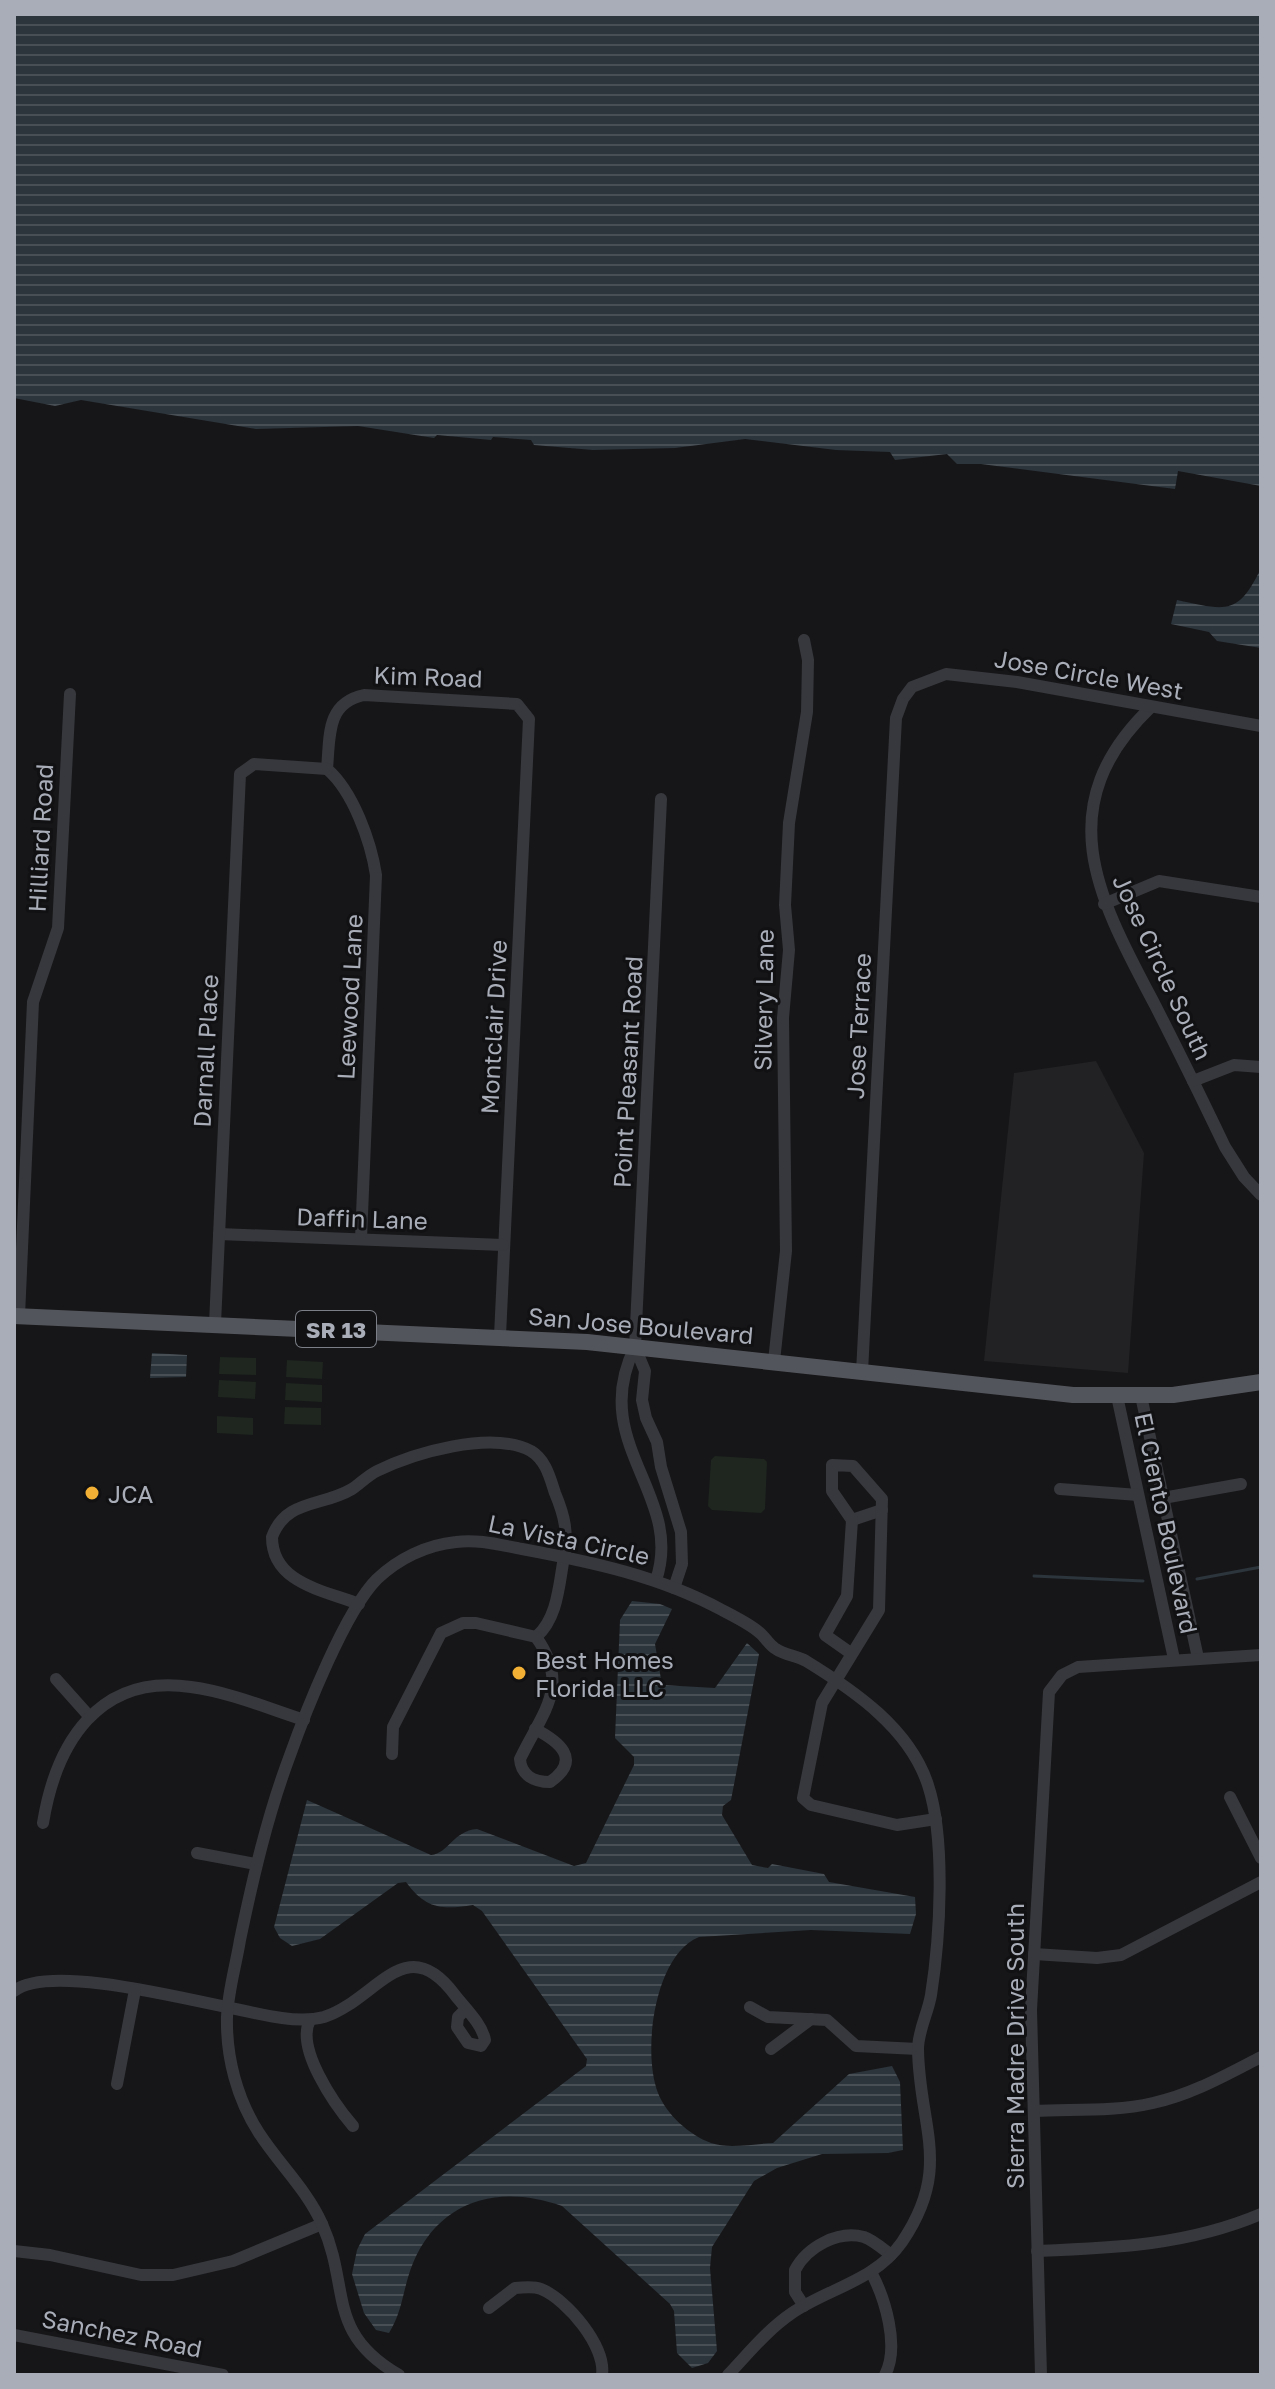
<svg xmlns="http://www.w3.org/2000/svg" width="1275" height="2389" font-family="'Golos Text',sans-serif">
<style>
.built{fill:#222225}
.green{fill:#1e261f}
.water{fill:url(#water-rules)}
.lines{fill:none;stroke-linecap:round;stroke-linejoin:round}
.stream{stroke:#2c353c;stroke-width:3}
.minor{stroke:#37383d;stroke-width:12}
.major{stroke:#53555c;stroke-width:16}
.poi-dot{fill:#f2b134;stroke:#111113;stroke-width:3}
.labels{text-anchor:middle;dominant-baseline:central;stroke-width:6;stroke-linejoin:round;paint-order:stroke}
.shield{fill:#111113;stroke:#7b7e86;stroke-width:2}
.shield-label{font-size:22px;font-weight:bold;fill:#a8adb8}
.street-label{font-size:24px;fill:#a8adb8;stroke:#111113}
.poi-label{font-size:24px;fill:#a8adb8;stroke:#111113;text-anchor:start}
</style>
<defs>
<pattern id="water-rules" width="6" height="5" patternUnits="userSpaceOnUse" patternTransform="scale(2)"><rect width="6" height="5" fill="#2c353c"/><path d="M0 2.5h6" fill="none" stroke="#485056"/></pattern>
</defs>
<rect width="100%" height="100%" fill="#161618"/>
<polygon class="built" points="1096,1061 1144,1153 1128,1373 984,1361 1014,1073"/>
<g class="green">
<polygon points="220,1357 256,1358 256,1375 219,1374"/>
<polygon points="287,1360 323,1362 322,1379 286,1377"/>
<polygon points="219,1380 256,1382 255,1399 218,1397"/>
<polygon points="286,1383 322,1385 322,1402 285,1400"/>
<polygon points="285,1407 321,1408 321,1425 284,1424"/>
<polygon points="217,1416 253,1418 253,1435 217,1433"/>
<polygon points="715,1456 764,1459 767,1462 765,1509 761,1513 712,1510 708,1506 711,1460"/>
</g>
<g class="water">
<polygon points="14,14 1261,14 1261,486 1178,471 1175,489 981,464 957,464 947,454 895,460 890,452 836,450 745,439 675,448 593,450 534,445 531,440 493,437 491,440 437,435 434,438 358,426 256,429 81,400 55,406 14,398"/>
<path d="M1261,568V648L1217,641L1209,632L1171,624L1177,600C1225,610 1238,617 1261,568Z"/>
<polygon points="152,1353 187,1355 186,1377 150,1378"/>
<path d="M632,1601L660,1604L672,1609L655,1644L662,1685L715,1688L747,1643L759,1654L731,1800L723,1806L722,1815L752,1865L768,1868L772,1864L824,1874L829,1882L915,1897L916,1914L910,1934L811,1930L699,1937C654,1955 642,2052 658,2093C666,2114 689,2135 711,2143C728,2149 754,2144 773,2143L849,2074L892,2066L900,2082L903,2150L888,2153L822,2154L777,2168L754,2181L712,2247L710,2268L717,2351L708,2363L692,2368L677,2353L674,2311L670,2304L562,2206C500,2184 440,2199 413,2263C403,2287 403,2311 389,2333L376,2330L364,2313L352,2274L357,2250L365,2234L586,2066L587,2059L482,1911L473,1905C441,1910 426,1909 406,1882L398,1883L320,1939L292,1946L280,1938L274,1927L307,1800L431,1855C449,1853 453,1831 477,1829L574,1866L586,1863L634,1765V1757L615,1738L620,1620Z"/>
</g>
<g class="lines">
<g class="stream">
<polyline points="1034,1576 1143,1581"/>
<polyline points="1197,1579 1261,1567"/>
</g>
<g class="minor">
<path d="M1151,707C1047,807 1099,899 1155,1005C1179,1052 1202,1099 1225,1147L1244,1177L1261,1195"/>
<path d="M327,769C330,736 326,703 364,695L517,704L529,719L500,1336"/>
<path d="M327,769C353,791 371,842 376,875L361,1239"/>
<polyline points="1104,904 1159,881 1261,897"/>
<polyline points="1193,1081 1234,1065 1261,1067"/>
<polyline points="219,1234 503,1245"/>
<polyline points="19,1316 33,1002 58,928 70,694"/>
<polyline points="215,1324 240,774 254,764 327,769"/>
<polyline points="635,1347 645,1371 642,1400 646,1418 657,1442 661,1467 681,1532 682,1564 674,1588"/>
<polyline points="774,1361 786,1251 783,1018 789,950 785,905 789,823 807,712 808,660 804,640"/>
<polyline points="862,1372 896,718 903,699 912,687 946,674 1017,682 1261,726"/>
<polyline points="1117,1396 1174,1659"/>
<polyline points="1141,1396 1198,1658"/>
<polyline points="1060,1489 1138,1495"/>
<polyline points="1163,1498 1241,1484"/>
<polyline points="852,1520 882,1510"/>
<path d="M656,1580C685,1495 587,1443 635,1347L661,799"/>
<path d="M359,1604C323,1590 272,1583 272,1537C286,1499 322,1507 352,1489C360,1484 367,1476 377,1471C414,1453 491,1430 531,1451C546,1460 550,1478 555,1493C565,1517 568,1532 564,1557C559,1584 558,1618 536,1637"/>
<polyline points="852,1654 825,1635 847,1596 852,1520 832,1491 832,1465 853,1466 882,1499 879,1610 822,1703 803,1798 811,1805 897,1825 936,1819"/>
<polyline points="56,1679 89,1716"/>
<path d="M535,1729C558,1741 583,1759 550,1782C534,1782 521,1775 520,1759C543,1711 571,1686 536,1637"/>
<polyline points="392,1754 393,1727 441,1633 463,1623 476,1623 536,1637"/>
<polyline points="1230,1797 1261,1858"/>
<path d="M43,1823C56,1743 99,1673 191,1687C229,1692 267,1708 304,1720"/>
<polyline points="197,1853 256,1864"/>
<polyline points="1034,1954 1097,1958 1121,1955 1261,1882"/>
<path d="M14,1991C55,1959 227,2011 282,2018C296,2020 309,2021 324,2017C377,2000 405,1928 455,1995C465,2008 482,2024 485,2040L481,2046L468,2043L457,2027L458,2017L466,2009"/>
<polyline points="750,2007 768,2017 827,2020 856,2046 918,2049"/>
<path d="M310,2020C295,2048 335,2105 353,2126"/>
<polyline points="771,2049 811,2019"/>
<polyline points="117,2084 135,1990"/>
<path d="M1034,2111C1073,2109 1114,2112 1153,2103C1191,2095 1226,2075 1261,2057"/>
<polyline points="14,2251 50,2255 141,2275 173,2275 233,2261 322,2224"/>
<path d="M1037,2251C1116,2248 1188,2245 1261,2214"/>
<path d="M871,2272C885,2298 900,2347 885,2375"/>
<path d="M804,2306L795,2292V2270C807,2247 838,2230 864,2237C873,2240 883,2249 891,2255"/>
<path d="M489,2308L515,2288C524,2287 534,2286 541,2289C568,2300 606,2347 602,2375"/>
<polyline points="14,2335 223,2375"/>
<path d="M399,2375C325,2332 351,2288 322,2224C307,2190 279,2164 259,2133C237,2099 226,2057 227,2017C228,1991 236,1965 240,1940C253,1878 267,1817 289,1758C305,1713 345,1611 377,1579C398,1559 426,1545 456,1542C478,1539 500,1545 522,1549C592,1562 659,1576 722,1610C735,1617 750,1624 760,1633C765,1637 770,1646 776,1649C785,1655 797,1656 806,1661C855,1691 910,1729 928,1785C946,1840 940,1938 931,1995C928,2013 918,2031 918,2049C919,2127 953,2167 902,2242C875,2281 829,2288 792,2313C767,2330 748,2354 728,2375"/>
<polyline points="1041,2375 1031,2010 1049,1692 1062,1675 1078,1667 1261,1655"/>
</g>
<polyline class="major" points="14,1316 587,1342 1073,1395 1173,1395 1261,1382"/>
</g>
<g class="poi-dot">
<circle cx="92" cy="1493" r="8"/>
<circle cx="519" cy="1673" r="8"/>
</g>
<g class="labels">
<rect class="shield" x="296" y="1311" width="80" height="36" rx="6"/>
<g class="shield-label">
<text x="336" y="1329">SR 13</text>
</g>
<g class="street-label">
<text transform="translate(1089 674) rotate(10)">Jose Circle West</text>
<text transform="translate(428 676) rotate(2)">Kim Road</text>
<text transform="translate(40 838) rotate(-87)">Hilliard Road</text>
<text transform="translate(1163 967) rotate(65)">Jose Circle South</text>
<text transform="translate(349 997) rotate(-87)">Leewood Lane</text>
<text transform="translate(763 1000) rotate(-89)">Silvery Lane</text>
<text transform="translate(858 1026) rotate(-87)">Jose Terrace</text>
<text transform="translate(493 1027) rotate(-87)">Montclair Drive</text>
<text transform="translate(205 1051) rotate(-87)">Darnall Place</text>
<text transform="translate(627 1072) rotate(-87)">Point Pleasant Road</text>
<text transform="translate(362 1218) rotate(2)">Daffin Lane</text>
<text transform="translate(641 1325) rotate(5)">San Jose Boulevard</text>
<text transform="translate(1167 1523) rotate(78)">El Ciento Boulevard</text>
<text transform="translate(569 1539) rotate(12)">La Vista Circle</text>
<text transform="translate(1014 2046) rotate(-90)">Sierra Madre Drive South</text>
<text transform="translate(122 2333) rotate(11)">Sanchez Road</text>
</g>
<g class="poi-label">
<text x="108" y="1493">JCA</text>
<text x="535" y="1659">Best Homes<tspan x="535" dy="28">Florida LLC</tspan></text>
</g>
</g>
<rect width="1275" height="2389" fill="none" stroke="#a8adb8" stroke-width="32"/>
</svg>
